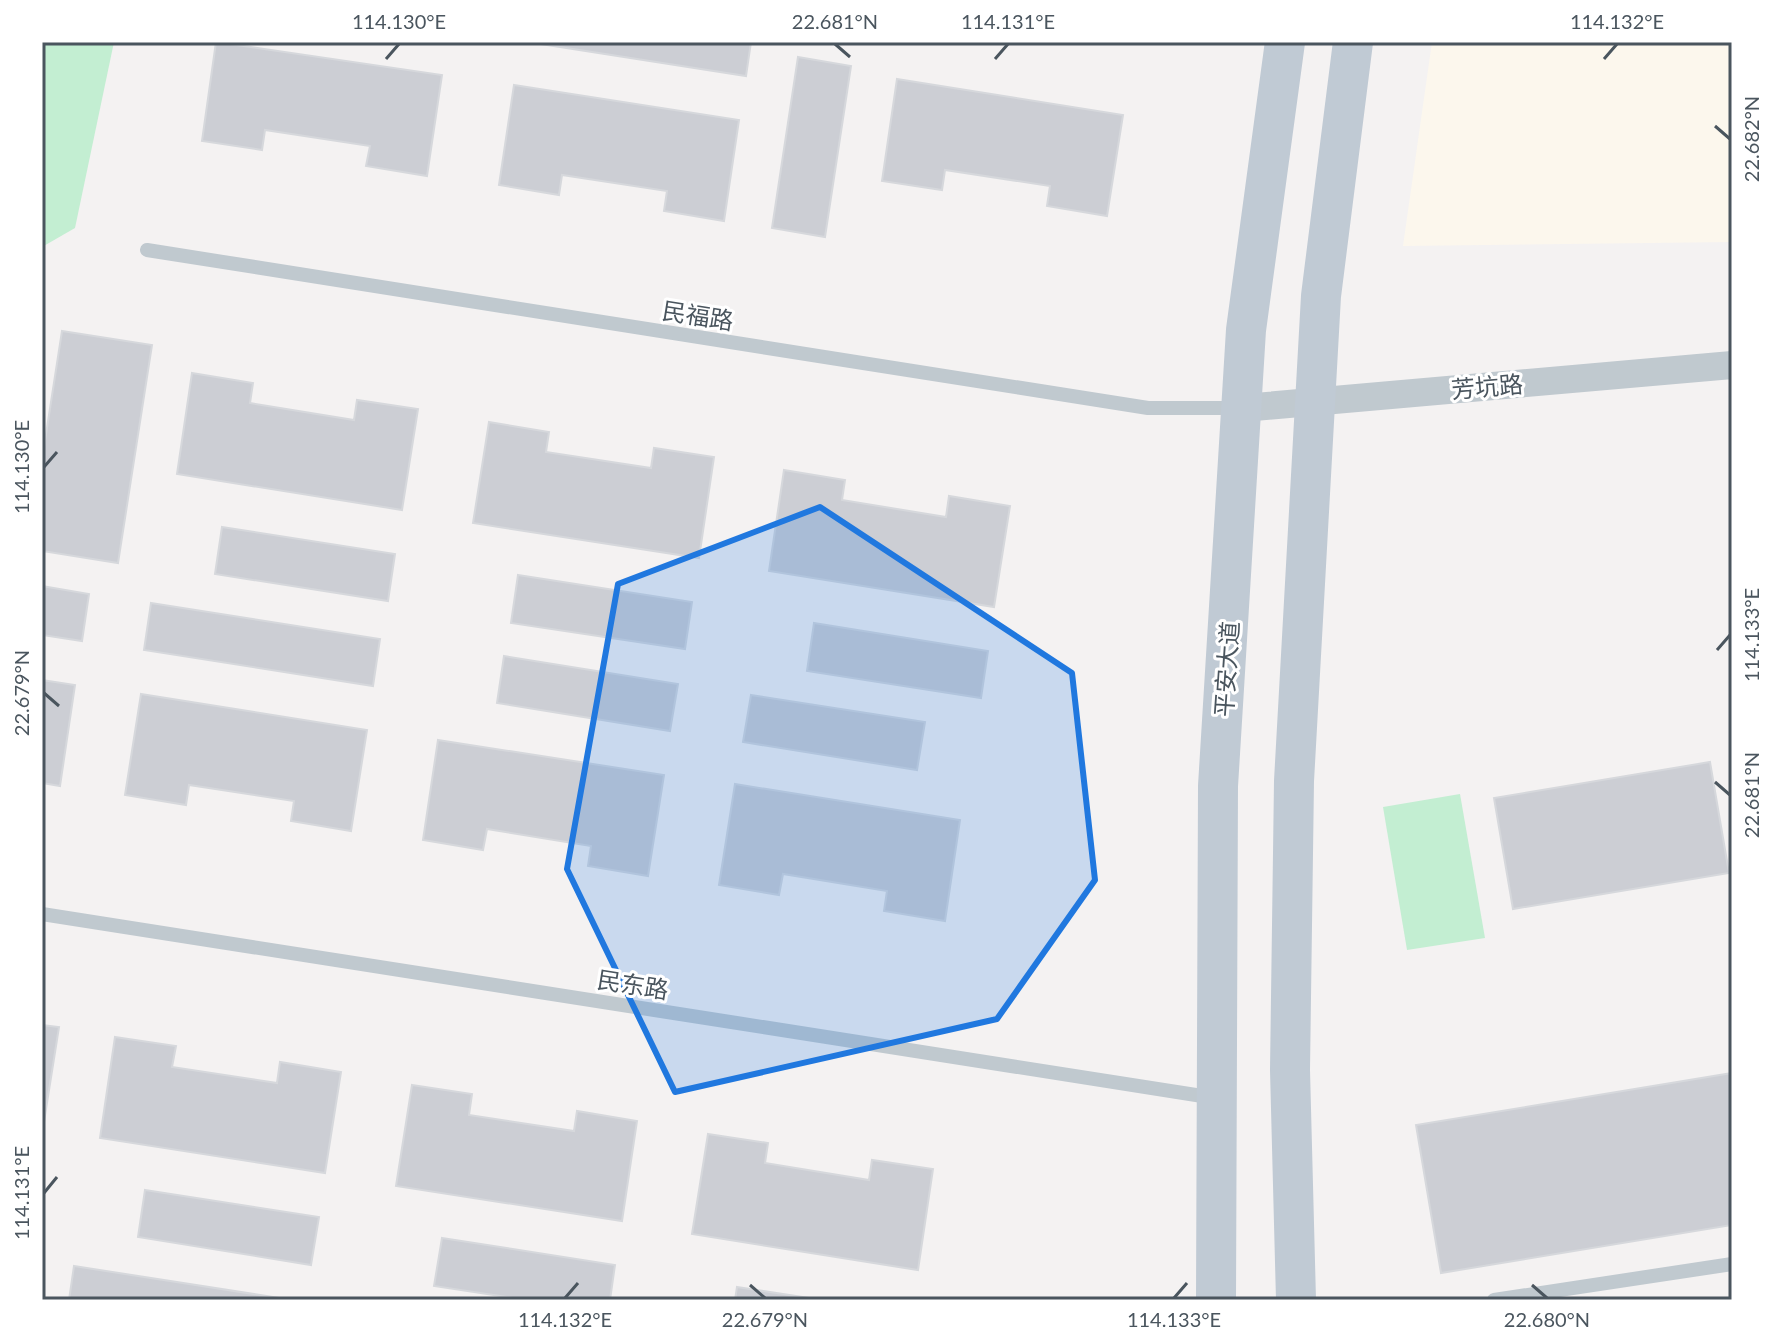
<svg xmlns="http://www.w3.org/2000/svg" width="1774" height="1342" font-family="Lato,'Noto Sans SC',sans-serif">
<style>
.commercial{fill:#fcf7ed}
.green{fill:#c3eed2}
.building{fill:#ccced4;stroke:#d6d8dc;stroke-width:2}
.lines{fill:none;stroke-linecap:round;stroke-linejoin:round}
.lane{stroke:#c0c9cf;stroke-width:14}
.street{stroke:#c0c9cf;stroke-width:28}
.secondary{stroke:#c0cad4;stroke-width:40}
.marked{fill:#2078df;fill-opacity:0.2;stroke:#2078df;stroke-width:6;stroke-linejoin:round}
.ticks{fill:none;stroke:#4a555e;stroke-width:3}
.labels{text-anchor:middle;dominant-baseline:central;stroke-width:6;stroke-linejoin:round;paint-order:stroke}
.street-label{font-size:24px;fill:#4a555e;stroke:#fff}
.neatline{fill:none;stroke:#4a555e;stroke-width:3}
.ticks-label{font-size:20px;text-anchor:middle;fill:#4a555e}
</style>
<rect width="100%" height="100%" fill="#f4f2f2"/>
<polygon class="commercial" points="1432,42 1732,42 1732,242 1403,246"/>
<g class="green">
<polygon points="42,42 114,42 75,228 42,247"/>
<polygon points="1460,794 1485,938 1407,950 1383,807"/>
</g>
<g class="building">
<polygon points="216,42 442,75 427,176 366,166 370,146 265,130 262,150 202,141"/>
<polygon points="528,42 751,42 746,76"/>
<polygon points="798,57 851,66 825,237 772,228"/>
<polygon points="897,79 1123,115 1107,216 1047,206 1050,186 945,170 942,190 882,181"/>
<polygon points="514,85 739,120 724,221 664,211 667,191 562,175 559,195 499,185"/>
<polygon points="62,331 152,345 118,563 42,551 42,460"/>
<polygon points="192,373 253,383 250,403 354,420 357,400 418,409 402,510 177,474"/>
<polygon points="489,422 549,432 546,452 651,468 654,448 714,457 699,558 473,523"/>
<polygon points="784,470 845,480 842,500 946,517 949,496 1010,506 994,607 769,571"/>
<polygon points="222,527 395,554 388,601 215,574"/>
<polygon points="518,575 692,602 685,649 511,623"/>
<polygon points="42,586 89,594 82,641 42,635"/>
<polygon points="151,603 380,639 373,686 144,650"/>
<polygon points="814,623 988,651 981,698 807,671"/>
<polygon points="504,656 678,684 670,731 497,703"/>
<polygon points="42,680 75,685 60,786 42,783"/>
<polygon points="141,694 367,730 351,831 291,821 294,801 189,785 186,805 125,795"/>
<polygon points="751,695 925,722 917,770 743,742"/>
<polygon points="438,740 664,775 648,876 588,866 591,846 487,829 483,850 423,840"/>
<polygon points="1710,762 1729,873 1513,909 1494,798"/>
<polygon points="735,784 960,820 945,921 884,911 887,891 783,874 779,895 719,885"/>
<polygon points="42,1025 59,1027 43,1128 42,1128"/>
<polygon points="115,1037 176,1046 172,1067 277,1083 280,1062 341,1072 325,1173 100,1138"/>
<polygon points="1732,1073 1732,1225 1441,1273 1416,1125"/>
<polygon points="412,1085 472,1094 469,1115 574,1131 577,1111 637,1121 622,1221 396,1186"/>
<polygon points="708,1134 768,1143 765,1163 869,1180 872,1160 933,1169 918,1270 692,1234"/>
<polygon points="145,1190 319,1217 311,1265 138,1237"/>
<polygon points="442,1238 615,1265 610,1300 526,1300 434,1286"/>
<polygon points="74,1266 292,1300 69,1300"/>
<polygon points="737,1287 822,1300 735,1300"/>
</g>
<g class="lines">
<g class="lane">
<polyline points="147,250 1148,408 1238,408"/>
<polyline points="42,914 1215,1098"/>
<polyline points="1494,1300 1732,1264"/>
</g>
<polyline class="street" points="1243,408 1732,365"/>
<g class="secondary">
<polyline points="1216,1300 1218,786 1246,330 1285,42"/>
<polyline points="1296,1300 1290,1070 1294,781 1321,296 1353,42"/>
</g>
</g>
<path class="marked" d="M820,507L1072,673L1095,880L997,1019L675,1092L567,869L618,584Z"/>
<path class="ticks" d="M835,44L850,57M386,59L399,44M995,59L1008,44M1604,59L1617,44M1715,126L1730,139M44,467L57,452M1717,650L1730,635M44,693L59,706M1715,782L1730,795M44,1193L57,1177M750,1285L765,1298M1532,1285L1547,1298M565,1298L578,1283M1174,1298L1187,1283"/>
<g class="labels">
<g class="street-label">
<text transform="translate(698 315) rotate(9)">民福路</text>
<text transform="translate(1487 386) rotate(-5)">芳坑路</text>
<text transform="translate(1226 669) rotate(-86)">平安大道</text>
<text transform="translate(633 984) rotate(9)">民东路</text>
</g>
</g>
<rect width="1774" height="1342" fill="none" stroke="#ffffff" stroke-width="88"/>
<rect x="44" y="44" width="1686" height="1254" class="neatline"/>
<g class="ticks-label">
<text x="399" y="29">114.130°E</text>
<text x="835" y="29">22.681°N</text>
<text x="1008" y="29">114.131°E</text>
<text x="1617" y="29">114.132°E</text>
<text transform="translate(1752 139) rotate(-90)" y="7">22.682°N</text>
<text transform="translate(22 467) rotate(-90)" y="7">114.130°E</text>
<text transform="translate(1752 635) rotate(-90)" y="7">114.133°E</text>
<text transform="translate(22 693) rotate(-90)" y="7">22.679°N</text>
<text transform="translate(1752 795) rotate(-90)" y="7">22.681°N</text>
<text transform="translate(22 1193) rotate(-90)" y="7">114.131°E</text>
<text x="565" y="1327">114.132°E</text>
<text x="765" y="1327">22.679°N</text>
<text x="1174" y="1327">114.133°E</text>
<text x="1547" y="1327">22.680°N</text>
</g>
</svg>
